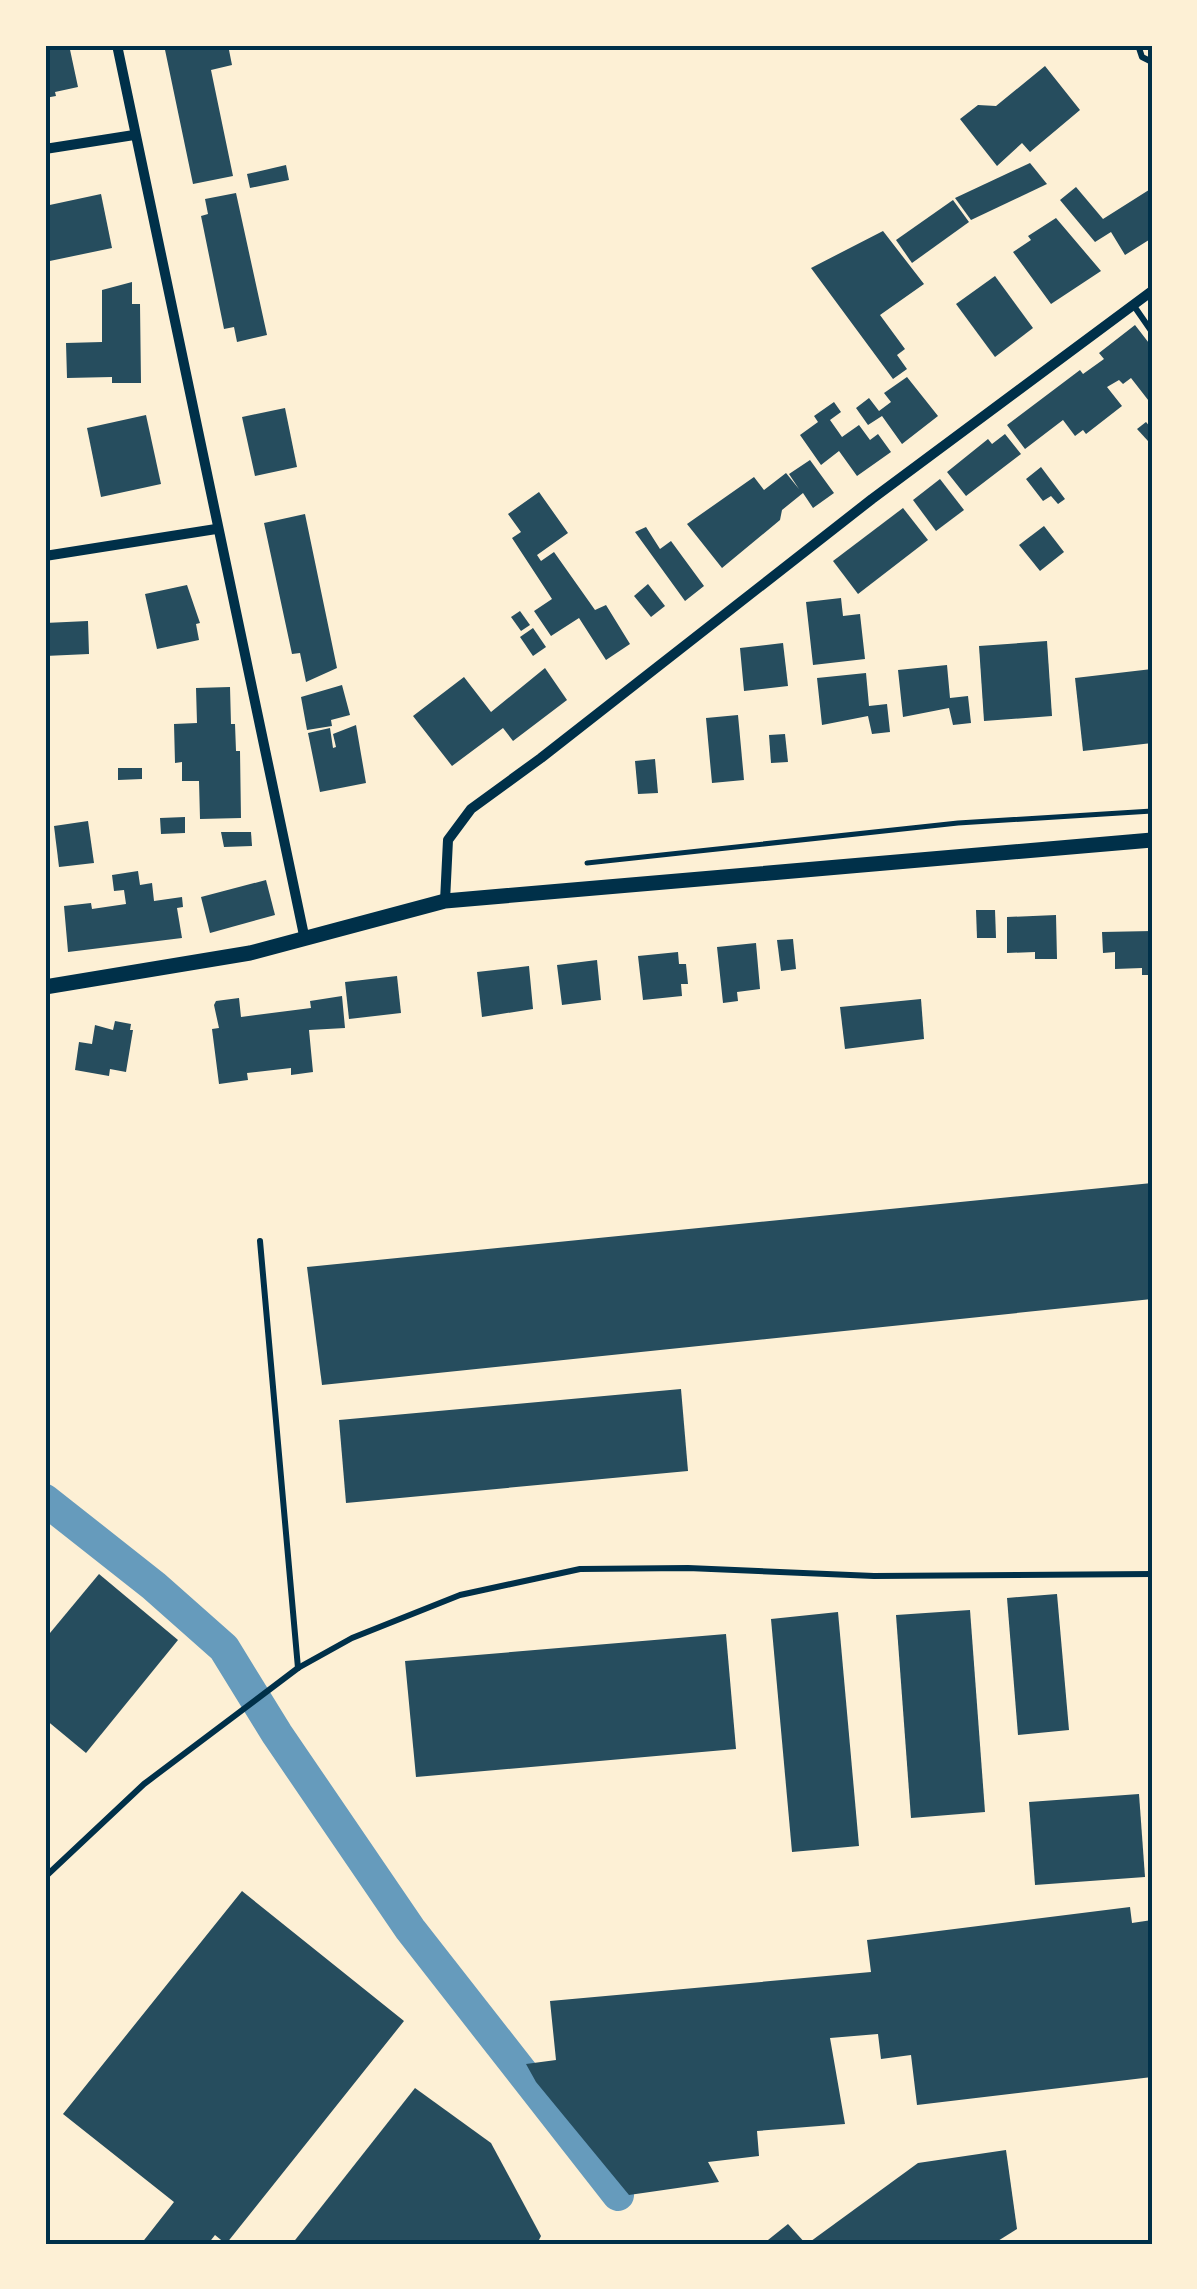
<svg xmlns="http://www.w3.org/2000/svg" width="1197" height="2289" font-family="Spectral,serif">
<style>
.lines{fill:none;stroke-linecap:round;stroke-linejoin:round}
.canal{stroke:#669bbc;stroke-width:32}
.building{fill:#264d5e}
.path{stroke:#003049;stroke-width:5}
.service{stroke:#003049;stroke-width:6}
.minor{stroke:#003049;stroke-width:10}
.tertiary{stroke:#003049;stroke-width:15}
.neatline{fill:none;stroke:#003049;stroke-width:4}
</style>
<rect width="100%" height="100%" fill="#fdf0d5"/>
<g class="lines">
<polyline class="canal" points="45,1500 154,1586 224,1648 277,1734 410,1929 618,2195"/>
</g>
<g class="building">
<polygon points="45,45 69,45 78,87 55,92 56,96 45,98"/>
<polygon points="164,45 228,45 232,65 211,70 233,176 193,184"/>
<polygon points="1045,66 1080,110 1030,152 1022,143 997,166 960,119 978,105 996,106"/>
<polygon points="1030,163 1047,184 971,220 955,198"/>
<polygon points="286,165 289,180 250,188 247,174"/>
<polygon points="1076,187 1103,219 1152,188 1152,238 1125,255 1111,232 1095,242 1060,200"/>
<polygon points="236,193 267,335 237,342 234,327 224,329 201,216 208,214 205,199"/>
<polygon points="101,194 112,248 45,262 45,206"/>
<polygon points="953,200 969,222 912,263 896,240"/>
<polygon points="1056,218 1101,271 1051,304 1013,252 1031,240 1028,236"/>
<polygon points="883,231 924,284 880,315 905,349 897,355 907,369 893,379 811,268"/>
<polygon points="995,276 1033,328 995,357 956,304"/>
<polygon points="132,282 132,304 140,304 141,383 112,383 112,377 67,378 66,343 102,342 102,290"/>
<polygon points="1135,325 1152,347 1152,405 1131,378 1123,384 1119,380 1107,387 1122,406 1086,434 1083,430 1075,436 1063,420 1025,449 1007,425 1080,370 1083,374 1104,359 1099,353"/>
<polygon points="907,377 938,416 902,444 882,416 868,425 856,408 869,398 879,411 891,402 884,393"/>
<polygon points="834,402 841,412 830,420 842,437 859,425 870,440 878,434 891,452 857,476 839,451 821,465 800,435 818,422 814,416"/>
<polygon points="285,408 297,467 255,476 242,417"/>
<polygon points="146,415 161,484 101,497 87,428"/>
<polygon points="1146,422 1152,429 1152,437 1148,441 1137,429"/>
<polygon points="1005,434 1021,454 966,496 947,472 988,439 992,444"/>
<polygon points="810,460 834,493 813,508 803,493 782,510 780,520 722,568 687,524 754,477 764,490 786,473 799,489 789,474"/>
<polygon points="1041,467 1065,499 1058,504 1051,496 1043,501 1026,479"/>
<polygon points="940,479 964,510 936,531 913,500"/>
<polygon points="539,492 568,533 537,555 541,561 554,552 595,610 606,605 630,644 606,660 579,618 551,636 534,611 552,599 512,538 521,532 508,514"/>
<polygon points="903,508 928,540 858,594 833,561"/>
<polygon points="305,514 337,668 306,682 300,653 292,654 264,523"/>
<polygon points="1044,526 1064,552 1040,571 1019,545"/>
<polygon points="646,527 660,549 671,541 704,586 685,601 635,532"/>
<polygon points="648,584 665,606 651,617 634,596"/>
<polygon points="187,585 200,623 196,624 199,640 157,649 145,594"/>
<polygon points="841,598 843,616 860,614 865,659 813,665 806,602"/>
<polygon points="520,611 530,625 521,631 511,617"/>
<polygon points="88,621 89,654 45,656 45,623"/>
<polygon points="533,628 546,647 533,656 520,637"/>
<polygon points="1047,641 1052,716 984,721 979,646"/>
<polygon points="783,643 788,686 744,691 740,648"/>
<polygon points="947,665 950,698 968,696 971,723 953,725 949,708 903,717 898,670"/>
<polygon points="545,668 567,700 513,741 503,728 452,766 413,716 464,677 491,712"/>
<polygon points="1152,669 1152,743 1083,751 1075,678"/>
<polygon points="866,673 869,706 887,704 890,732 872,734 868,716 822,725 817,678"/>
<polygon points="342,685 350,715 331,720 332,726 307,730 301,697"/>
<polygon points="230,687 231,724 235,724 236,751 240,751 241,818 200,819 199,781 182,781 182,762 175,763 174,724 197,723 196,688"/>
<polygon points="738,715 744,780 712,783 706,718"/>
<polygon points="356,725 366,783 320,792 308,733 330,728 333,748 336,747 333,734"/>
<polygon points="785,734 788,762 771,763 769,735"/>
<polygon points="655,759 658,793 638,794 635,761"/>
<polygon points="118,768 142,768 142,779 118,780"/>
<polygon points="185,817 185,833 161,834 160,818"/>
<polygon points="88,821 94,863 59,867 54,826"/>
<polygon points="221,832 251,832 252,846 224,847"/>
<polygon points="138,871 140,885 152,883 154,901 182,897 183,907 177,908 182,938 68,952 64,906 91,903 92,909 126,904 124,890 114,891 112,875"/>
<polygon points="266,880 275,915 210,933 201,897"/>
<polygon points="976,910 995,910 996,938 977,938"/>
<polygon points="1056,915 1057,959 1035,959 1035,952 1007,953 1007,917"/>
<polygon points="1152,931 1152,975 1142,975 1142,968 1115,969 1115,952 1103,953 1102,932"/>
<polygon points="793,939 796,969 781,971 777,940"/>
<polygon points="756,943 760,989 737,992 738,1001 723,1003 717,947"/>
<polygon points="678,952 679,964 686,964 688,984 681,984 682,996 643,1000 638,956"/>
<polygon points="597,960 601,1000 562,1005 557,965"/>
<polygon points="529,966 533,1009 482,1017 477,972"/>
<polygon points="397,976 401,1013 349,1019 345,982"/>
<polygon points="342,996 345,1028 309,1030 313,1072 291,1075 291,1068 247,1073 248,1080 219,1084 212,1029 219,1028 214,1005 216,1001 239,998 241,1017 311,1008 310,1001"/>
<polygon points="921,999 924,1039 845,1049 840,1007"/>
<polygon points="115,1021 131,1024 130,1030 133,1030 126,1072 110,1069 109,1076 75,1070 79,1042 92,1044 95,1025 113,1030"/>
<polygon points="1152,1183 1152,1299 322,1385 307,1267"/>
<polygon points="681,1389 688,1471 346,1503 339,1420"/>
<polygon points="99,1574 178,1640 86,1753 45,1719 45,1639"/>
<polygon points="1057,1594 1069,1730 1018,1735 1007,1598"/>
<polygon points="970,1610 985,1812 911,1818 896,1615"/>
<polygon points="838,1612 859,1846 792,1852 771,1619"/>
<polygon points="726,1634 736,1749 416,1777 405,1661"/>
<polygon points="1139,1794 1145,1877 1035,1885 1029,1802"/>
<polygon points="242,1891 404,2021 226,2244 215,2235 208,2244 141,2244 174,2202 63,2114"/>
<polygon points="1130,1907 1132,1923 1152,1920 1152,2077 917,2105 911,2055 881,2059 878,2034 830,2038 845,2124 757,2131 759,2156 708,2162 719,2182 629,2195 536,2082 526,2064 556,2060 550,2001 871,1972 867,1940"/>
<polygon points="415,2088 491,2143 541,2236 537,2244 292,2244"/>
<polygon points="1006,2150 1017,2229 993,2244 807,2244 918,2163"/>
<polygon points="788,2224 806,2244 763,2244"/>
</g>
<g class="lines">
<polyline class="path" points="587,863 958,823 1152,811"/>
<g class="service">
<polyline points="1138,45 1142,57 1152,62"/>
<polyline points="1134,306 1152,332"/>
<polyline points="260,1241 298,1668"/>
<polyline points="45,1877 144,1784 298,1668 352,1638 460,1595 580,1569 688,1568 874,1576 1152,1574"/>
</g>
<g class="minor">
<polyline points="117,45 305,940"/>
<polyline points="45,149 134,135"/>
<polyline points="45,556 216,529"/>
<polyline points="445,901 448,840 471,809 541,758 872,499 1152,291"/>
</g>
<polyline class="tertiary" points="45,987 250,953 445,901 1152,840"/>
</g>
<rect width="1197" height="2289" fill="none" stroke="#fdf0d5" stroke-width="95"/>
<rect x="48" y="48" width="1102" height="2194" class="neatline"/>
</svg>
